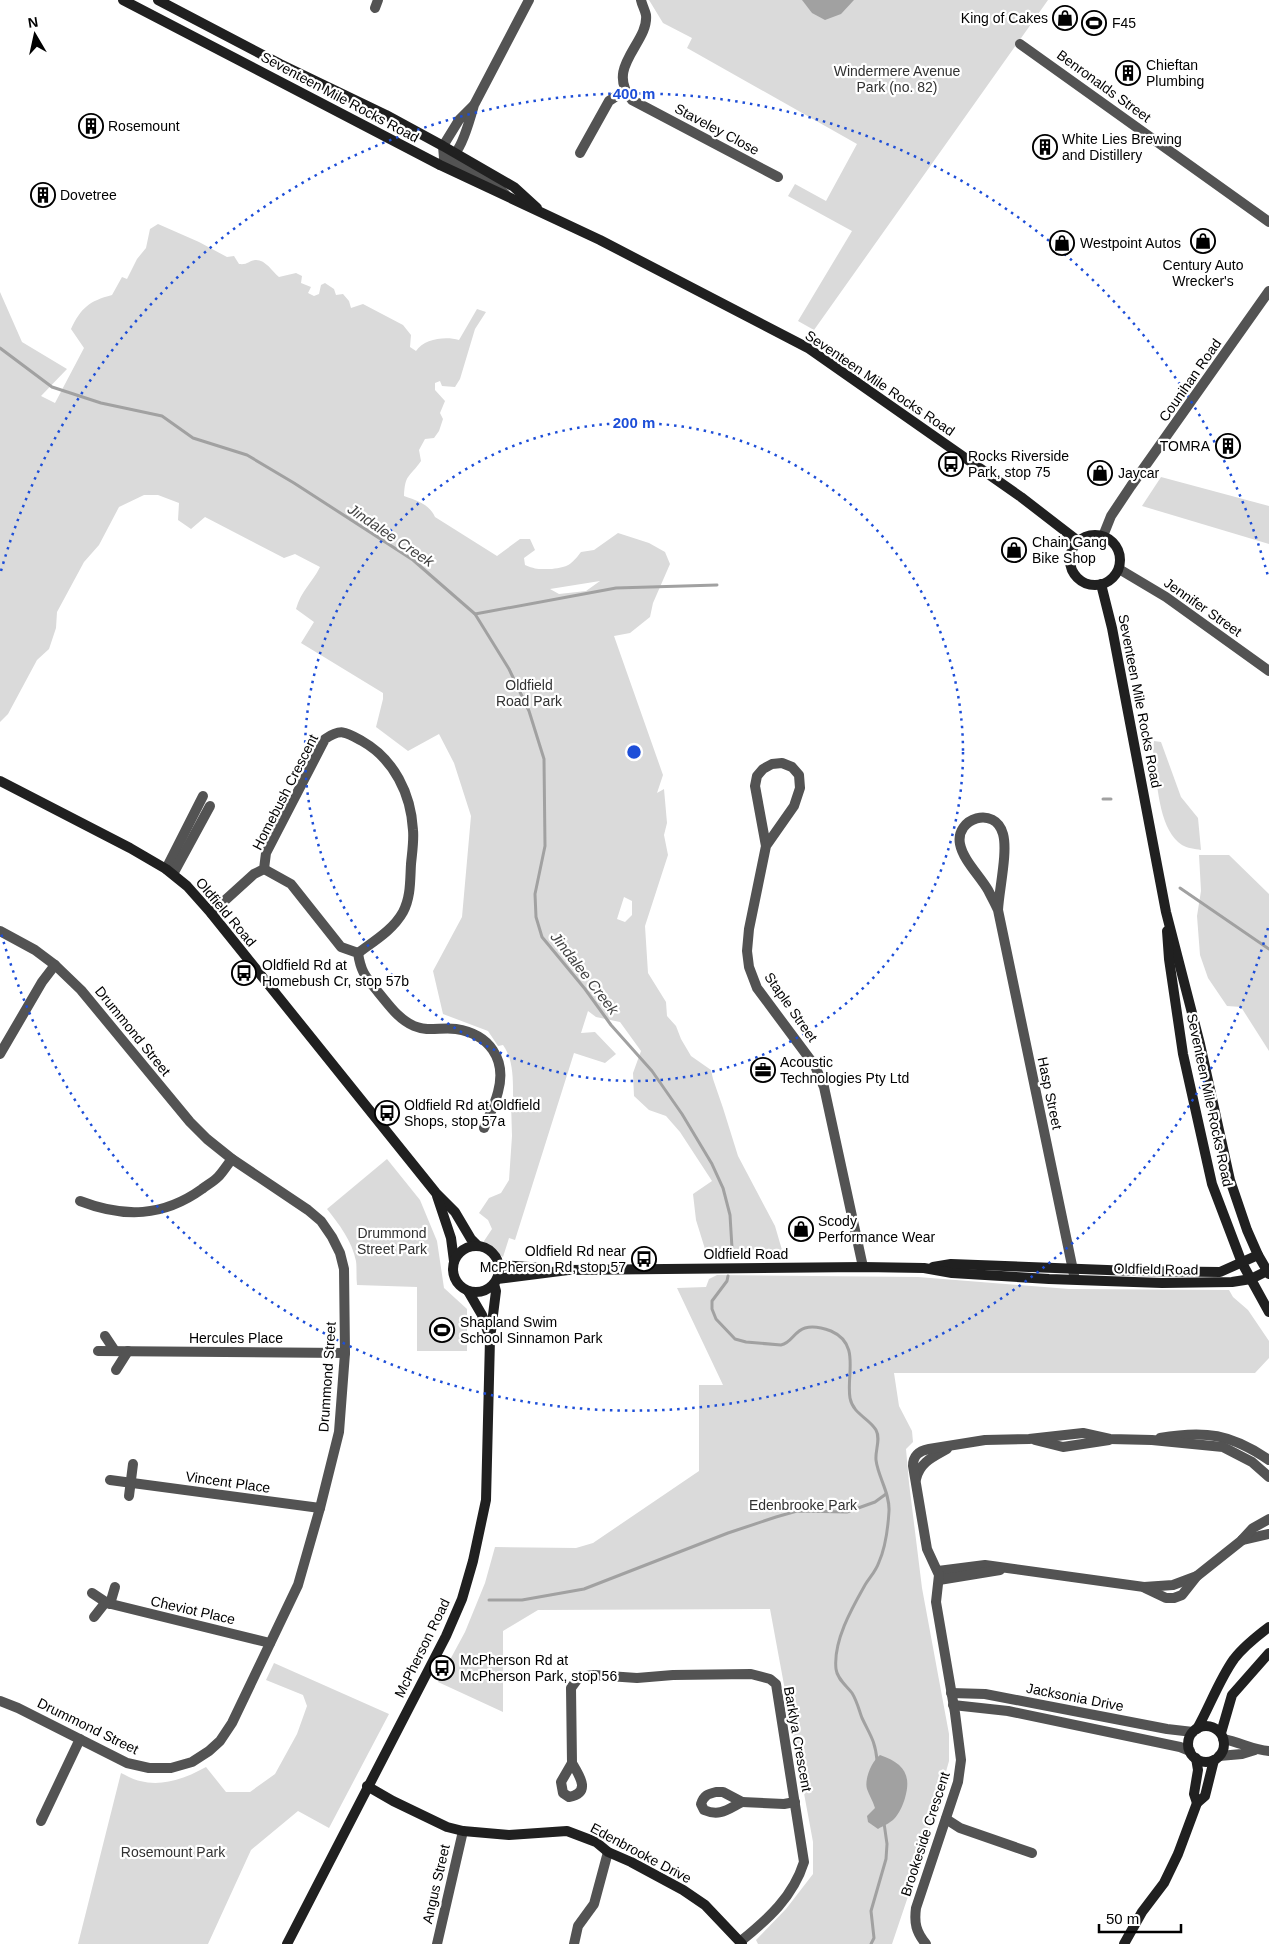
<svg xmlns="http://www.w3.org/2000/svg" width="1269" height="1944" font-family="Arial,sans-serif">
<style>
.green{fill:#dadada;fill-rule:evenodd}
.water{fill:#a1a1a1}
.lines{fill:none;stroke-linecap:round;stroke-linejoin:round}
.stream{stroke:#a1a1a1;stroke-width:3}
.street{stroke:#535353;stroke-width:10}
.secondary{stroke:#202020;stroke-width:10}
.ring{fill:none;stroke:#1d4ed8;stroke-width:2.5;stroke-dasharray:2.5 5}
.labels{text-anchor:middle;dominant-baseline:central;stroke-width:4.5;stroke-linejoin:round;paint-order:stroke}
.poi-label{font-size:14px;fill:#000;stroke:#fff;text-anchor:start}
.park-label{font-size:14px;fill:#313131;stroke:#fff}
.street-label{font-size:14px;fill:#000;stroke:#fff}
.water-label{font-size:15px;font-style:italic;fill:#424242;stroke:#fff}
.centre{fill:#1d4ed8;stroke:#fff;stroke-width:2.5}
.ring-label{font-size:15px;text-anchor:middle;font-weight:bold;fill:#1d4ed8;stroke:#fff;stroke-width:4.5;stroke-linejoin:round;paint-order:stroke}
</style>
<rect width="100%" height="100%" fill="#fff"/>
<g class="green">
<polygon points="649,0 1048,0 814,330 798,321 852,231 788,196 795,184 826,201 857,144 687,48 692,38 663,23"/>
<path d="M158,224L199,242L227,257L234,256L239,264C248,265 248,261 255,260C265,259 272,271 279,277L296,273L302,276L301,283L311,287L308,293L314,296L319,294L321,285L325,283L334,289L336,295L343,294L349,301L351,308L363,304L403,325L411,335L410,347L416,351C424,339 445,336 459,340L477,309L486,312L475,329L460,379L455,387L442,386L440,381L435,383V390L445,401L440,413L443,419L439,431L434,438L425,439L419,450L421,461C409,478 405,474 404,496C418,501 429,504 435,517L497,556L520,539H530L535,550L524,558L525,565C537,570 539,569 552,569C568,567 571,565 581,552L594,550L618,533L649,543L665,552L670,564L653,603L650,617L630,633L614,636L663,775L657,793L664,789L667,823L664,835L668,855L645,926L648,973L666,1002L667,1016L676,1026L681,1039L691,1056L711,1070L713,1079L723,1108L738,1156L775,1226L782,1250L705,1249L696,1220L693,1194L712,1181L680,1132L666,1116L649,1110L634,1096L633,1073L641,1051L620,1022L596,1017L588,1011L581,1033L595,1032L616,1054L605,1063L574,1053L515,1240L509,1238L503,1257L482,1244L492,1229L488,1220L479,1213L489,1198L501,1193L509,1180L512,1136L511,1102L513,1100C513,1082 514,1060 503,1045L498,1046L488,1031L443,1014L433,971L462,917L471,816L454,763L439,734L408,751L376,727L383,699V693L301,643L314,622L296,609C301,591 312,583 320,567L295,554L284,558L205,517L191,529L178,520L179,503L158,495H144L119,507L99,545L84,562L57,612L56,628L49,649L37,660L8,714L0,722V292L22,342L67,369L41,396L55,403L84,348L71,329C81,308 89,301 112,295L122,277L127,279L137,259L146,248L150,229ZM600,581L586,591L559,594L550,589ZM624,897L632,901V915L625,922L617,919Z"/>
<polygon points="1161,477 1269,506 1269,544 1142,506"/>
<path d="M1154,741L1161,742L1181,797L1198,818L1201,850C1195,849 1187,848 1182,845C1157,829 1157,776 1153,750Z"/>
<polygon points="1199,855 1229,855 1269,894 1269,1051 1241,1007 1227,1006 1208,978 1200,955 1197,916 1201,891"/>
<path d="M387,1159L420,1200L437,1241L444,1288L467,1309V1351H417V1287L357,1285C356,1277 357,1268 356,1261C352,1241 339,1224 327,1209Z"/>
<polygon points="717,1275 918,1277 1069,1289 1229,1290 1233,1297 1248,1310 1269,1341 1269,1358 1255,1373 894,1373 899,1406 912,1431 913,1442 906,1449 909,1483 922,1588 949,1734 949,1761 926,1843 892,1944 758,1944 756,1940 786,1909 813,1874 813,1842 770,1609 538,1610 503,1631 503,1712 438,1682 465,1632 485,1583 495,1547 576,1548 593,1543 699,1471 699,1385 723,1385 677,1288 706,1287 709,1279"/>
<path d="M274,1663L389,1714L329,1828L298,1811L251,1850L208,1944H78L121,1773C127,1776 134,1780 140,1781C163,1787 186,1778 206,1767L226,1792H250L275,1774L297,1734L307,1706L303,1695L266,1680Z"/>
</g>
<g class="water">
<polygon points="802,0 854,0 841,14 825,20 812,13"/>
<path d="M880,1755C903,1763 912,1774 905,1798C903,1805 899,1814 894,1819C890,1823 883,1826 878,1829L868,1822L867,1816L875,1808C873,1801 869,1795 867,1789C864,1779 872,1761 880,1755Z"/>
</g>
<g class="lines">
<g class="stream">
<polyline points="0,348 52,387 101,403 162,416 193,438 247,455 294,483 413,560 475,614 509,669 529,711 544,759 545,846 535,894 536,917 542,937 585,989 611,1025 652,1071 682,1114 712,1164 723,1188 730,1215 732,1248"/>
<polyline points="475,614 616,588 717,585"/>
<polyline points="1103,799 1111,799"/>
<polyline points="1180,888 1269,949"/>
<path d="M728,1276L727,1281L712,1301V1309L716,1319L735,1339L746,1342L781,1345C792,1343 794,1331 805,1328C812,1326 823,1328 831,1331C861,1344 846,1375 850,1398C853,1414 869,1418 876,1430C881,1439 875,1450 876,1460C878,1477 890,1493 889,1511C888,1528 886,1546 879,1562C876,1571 870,1577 865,1585C852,1608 833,1641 836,1669C837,1679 847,1686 852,1693C857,1701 859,1710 862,1718C870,1735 875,1740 877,1760"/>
<polyline points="489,1600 522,1600 584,1589 728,1533 776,1517 797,1511 847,1512 875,1502 886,1494"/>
<polyline points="871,1944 874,1938 871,1911 886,1859 887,1844 884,1823"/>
</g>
<g class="street">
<path d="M641,0C642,5 645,10 646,15C649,43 604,67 632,100L778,177"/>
<polyline points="375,8 378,0"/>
<polyline points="1020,44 1269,222"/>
<polyline points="473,106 459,120 443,146 444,158 493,182 506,195"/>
<polyline points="580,153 609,101 624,91"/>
<path d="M440,165C445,157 448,159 455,153C463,145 471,116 474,105L529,0"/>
<polyline points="1103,536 1111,516 1131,486 1269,291"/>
<polyline points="1119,569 1166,597 1269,671"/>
<polyline points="766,846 755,786 757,776 763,769 772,764 782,763 792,767 799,775 800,788 794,806 766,846 749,929 747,951 749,967 757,988 815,1066 824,1087 863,1267"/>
<polyline points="166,869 203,796"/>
<path d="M264,869L291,884L341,947L358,953C361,973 366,977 378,992C389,1005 398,1019 414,1026C428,1032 441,1027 456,1029C489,1034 507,1059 498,1092C495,1104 489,1116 484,1128"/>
<polyline points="173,874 210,806"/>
<path d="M998,910C999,890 1008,852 1003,834C995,805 955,818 960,844C963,860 980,876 988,890C991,896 995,903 998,910L1074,1275"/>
<path d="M211,913L254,874L264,869L266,853L325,739C341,728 346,732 362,741C394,759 411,794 413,830C414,841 412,853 411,864C410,880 411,897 403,912C393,930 374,941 358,953"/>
<polyline points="0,931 35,950 55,965 81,990 190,1122 207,1139 232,1159 308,1210 321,1221 332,1237 340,1253 344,1269 345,1353 339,1432 320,1508 298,1585 232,1723 220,1741 209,1751 192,1762 171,1768 149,1768 127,1763 18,1708 0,1701"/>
<polyline points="0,1054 42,982 55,965"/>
<path d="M80,1201C124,1218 163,1217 202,1189C207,1185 213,1182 218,1177C223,1172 227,1165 232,1159"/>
<polyline points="105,1336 115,1351"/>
<polyline points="98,1351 345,1353"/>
<polyline points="116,1370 128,1351"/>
<path d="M1160,1438C1205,1430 1231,1434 1269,1460"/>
<polyline points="1035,1440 1063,1447 1109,1440"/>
<path d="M916,1479C920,1462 933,1457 947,1449"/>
<polyline points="110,1480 320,1508"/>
<polyline points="129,1496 133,1464"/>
<polyline points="1242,1540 1269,1534"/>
<polyline points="938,1571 985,1565 1144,1587 1173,1585 1197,1576"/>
<polyline points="939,1580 1000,1570"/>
<polyline points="1145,1588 1166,1598 1174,1598 1182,1595 1197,1576 1241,1541 1253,1528 1269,1519"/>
<polyline points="92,1593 107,1603 270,1643"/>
<polyline points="110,1604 115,1587"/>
<polyline points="94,1617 105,1603"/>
<polyline points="951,1693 985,1694 1167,1729 1193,1732"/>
<polyline points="953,1705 1008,1711 1180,1747 1190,1751"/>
<path d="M1223,1739C1240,1742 1253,1750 1269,1751"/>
<polyline points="1219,1756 1242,1754 1255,1750"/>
<path d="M572,1763C579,1775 592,1793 569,1797L563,1793L561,1782L572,1763L571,1688L579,1677L594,1675L637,1678L673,1675L751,1674L770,1679L776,1684L804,1862C793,1897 768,1919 741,1941"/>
<path d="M716,1792H723L742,1802C728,1809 720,1817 704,1810L701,1804C704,1795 708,1794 716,1792Z"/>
<polyline points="742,1802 784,1804 795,1802"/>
<polyline points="946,1819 960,1828 1032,1853"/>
<polyline points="41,1821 80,1739"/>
<polyline points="437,1944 463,1831"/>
<polyline points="574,1944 578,1926 594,1904 608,1852"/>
<path d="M926,1944C916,1932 914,1923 916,1908L958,1782L961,1760L955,1713L936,1602L939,1575L927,1549L913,1466C913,1455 919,1451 929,1449L985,1440L1029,1439L1083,1433L1110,1439L1152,1440L1223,1447L1252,1462L1269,1477"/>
</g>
<g class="secondary">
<polyline points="123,0 440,165 600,240 808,348 1021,497 1078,541"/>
<polyline points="158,0 280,64 386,115 443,146 514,187 537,208"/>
<circle cx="1095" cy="560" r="25"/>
<polyline points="1101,584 1112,628 1166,912 1200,1044 1230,1180 1247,1230 1258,1255 1269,1274"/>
<polyline points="0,781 130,848 166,869 187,886 211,913 436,1193 455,1212 471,1239 478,1246"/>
<polyline points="1167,931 1169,959 1183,1054 1212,1184 1242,1263 1269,1312"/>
<polyline points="437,1196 451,1238 454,1261"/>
<circle cx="476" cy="1269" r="23"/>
<polyline points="499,1265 544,1268"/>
<polyline points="933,1267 951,1264 1133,1271 1220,1272 1258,1255"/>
<polyline points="497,1279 568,1270 863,1267 924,1268 952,1273 1049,1279 1162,1283 1232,1282 1251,1279 1267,1271"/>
<polyline points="468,1291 482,1315 490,1338"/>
<circle cx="1206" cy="1744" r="18"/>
<path d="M1197,1729C1210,1706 1219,1680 1234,1659C1244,1646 1257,1636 1269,1627"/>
<polyline points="1221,1733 1232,1695 1269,1653"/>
<polyline points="1196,1758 1198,1770 1194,1794 1197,1803"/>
<polyline points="367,1786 393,1801 447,1827 463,1831 509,1835 567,1831 596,1842 608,1852 631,1862 683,1890 705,1905 742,1944"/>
<polyline points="287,1944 446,1636 462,1599 473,1561 486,1500 490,1339 496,1291 494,1284"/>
<polyline points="1124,1944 1142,1912 1164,1883 1178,1854 1197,1803 1205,1796 1214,1760"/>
</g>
</g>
<g class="ring">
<circle cx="634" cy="752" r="329"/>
<path d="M1268 928A658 658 0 0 1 1 933M1 571A658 658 0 0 1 1268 576"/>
</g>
<defs>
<symbol id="shop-ring" viewBox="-11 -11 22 22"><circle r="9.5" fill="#fff" stroke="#000" stroke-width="1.5"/><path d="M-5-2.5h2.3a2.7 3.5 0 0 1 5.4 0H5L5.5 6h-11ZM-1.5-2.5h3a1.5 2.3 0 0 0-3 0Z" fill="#000"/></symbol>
<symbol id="stadium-ring" viewBox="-11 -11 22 22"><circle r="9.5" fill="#fff" stroke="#000" stroke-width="1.5"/><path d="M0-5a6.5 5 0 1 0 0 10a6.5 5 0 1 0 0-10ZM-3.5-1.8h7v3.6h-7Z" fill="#000"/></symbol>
<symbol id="building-ring" viewBox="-11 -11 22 22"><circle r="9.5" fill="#fff" stroke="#000" stroke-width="1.5"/><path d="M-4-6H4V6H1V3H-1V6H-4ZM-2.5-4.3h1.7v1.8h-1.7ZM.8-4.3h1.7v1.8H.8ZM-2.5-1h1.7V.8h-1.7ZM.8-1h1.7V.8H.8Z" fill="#000"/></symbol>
<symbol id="bus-ring" viewBox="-11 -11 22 22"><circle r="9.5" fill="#fff" stroke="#000" stroke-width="1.5"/><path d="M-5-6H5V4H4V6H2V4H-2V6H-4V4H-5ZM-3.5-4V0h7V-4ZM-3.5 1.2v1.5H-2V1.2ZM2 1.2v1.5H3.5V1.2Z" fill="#000"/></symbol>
<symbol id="office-ring" viewBox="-11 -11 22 22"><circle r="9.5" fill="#fff" stroke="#000" stroke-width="1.5"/><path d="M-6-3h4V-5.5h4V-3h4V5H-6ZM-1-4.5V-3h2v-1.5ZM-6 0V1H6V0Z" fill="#000"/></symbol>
</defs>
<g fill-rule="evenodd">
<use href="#shop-ring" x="1051" y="4" width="28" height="28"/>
<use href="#stadium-ring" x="1080" y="9" width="28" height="28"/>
<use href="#building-ring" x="1114" y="59" width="28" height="28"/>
<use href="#building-ring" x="77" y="112" width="28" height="28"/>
<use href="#building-ring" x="1031" y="133" width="28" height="28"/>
<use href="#building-ring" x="29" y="181" width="28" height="28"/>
<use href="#shop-ring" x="1189" y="227" width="28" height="28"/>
<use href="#shop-ring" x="1048" y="229" width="28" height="28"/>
<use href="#building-ring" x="1214" y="432" width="28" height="28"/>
<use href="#bus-ring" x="937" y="450" width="28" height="28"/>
<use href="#shop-ring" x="1086" y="459" width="28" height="28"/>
<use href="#shop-ring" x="1000" y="536" width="28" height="28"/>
<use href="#bus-ring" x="230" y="959" width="28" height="28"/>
<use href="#office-ring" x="749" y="1056" width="28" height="28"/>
<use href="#bus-ring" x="373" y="1099" width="28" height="28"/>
<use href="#shop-ring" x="787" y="1215" width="28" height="28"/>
<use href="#bus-ring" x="630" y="1245" width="28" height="28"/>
<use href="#stadium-ring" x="428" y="1316" width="28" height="28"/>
<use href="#bus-ring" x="428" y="1654" width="28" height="28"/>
</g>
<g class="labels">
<g class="poi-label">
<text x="1048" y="18" text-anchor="end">King of Cakes</text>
<text x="1112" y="23">F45</text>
<text x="1146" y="65">Chieftan<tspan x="1146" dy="16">Plumbing</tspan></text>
<text x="108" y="126">Rosemount</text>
<text x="1062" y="139">White Lies Brewing<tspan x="1062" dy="16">and Distillery</tspan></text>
<text x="60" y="195">Dovetree</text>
<text x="1080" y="243">Westpoint Autos</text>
<text x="1203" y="265" text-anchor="middle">Century Auto<tspan x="1203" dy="16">Wrecker's</tspan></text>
<text x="1210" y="446" text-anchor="end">TOMRA</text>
<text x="968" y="456">Rocks Riverside<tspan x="968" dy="16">Park, stop 75</tspan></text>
<text x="1118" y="473">Jaycar</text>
<text x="1032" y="542">Chain Gang<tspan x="1032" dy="16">Bike Shop</tspan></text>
<text x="262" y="965">Oldfield Rd at<tspan x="262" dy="16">Homebush Cr, stop 57b</tspan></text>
<text x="780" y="1062">Acoustic<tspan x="780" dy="16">Technologies Pty Ltd</tspan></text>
<text x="404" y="1105">Oldfield Rd at Oldfield<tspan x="404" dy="16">Shops, stop 57a</tspan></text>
<text x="818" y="1221">Scody<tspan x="818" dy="16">Performance Wear</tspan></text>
<text x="626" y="1251" text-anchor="end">Oldfield Rd near<tspan x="626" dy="16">McPherson Rd, stop 57</tspan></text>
<text x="460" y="1322">Shapland Swim<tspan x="460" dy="16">School Sinnamon Park</tspan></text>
<text x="460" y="1660">McPherson Rd at<tspan x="460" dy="16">McPherson Park, stop 56</tspan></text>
</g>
<g class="park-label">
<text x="897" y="71">Windermere Avenue<tspan x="897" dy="16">Park (no. 82)</tspan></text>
<text x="529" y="685">Oldfield<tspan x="529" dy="16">Road Park</tspan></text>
<text x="392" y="1233">Drummond<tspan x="392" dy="16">Street Park</tspan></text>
<text x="803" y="1505">Edenbrooke Park</text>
<text x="173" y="1852">Rosemount Park</text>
</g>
<g class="street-label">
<text transform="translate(1104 86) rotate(36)">Benronalds Street</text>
<text transform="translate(340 97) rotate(28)">Seventeen Mile Rocks Road</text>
<text transform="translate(717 129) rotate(28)">Staveley Close</text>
<text transform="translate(1190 380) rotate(-55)">Counihan Road</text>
<text transform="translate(880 383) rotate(34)">Seventeen Mile Rocks Road</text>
<text transform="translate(1203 607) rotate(35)">Jennifer Street</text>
<text transform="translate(1140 701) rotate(79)">Seventeen Mile Rocks Road</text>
<text transform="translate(285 792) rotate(-63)">Homebush Crescent</text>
<text transform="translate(226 912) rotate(50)">Oldfield Road</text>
<text transform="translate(791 1007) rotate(55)">Staple Street</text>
<text transform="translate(133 1031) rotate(51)">Drummond Street</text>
<text transform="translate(1050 1093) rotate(78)">Hasp Street</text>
<text transform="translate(1210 1100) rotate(78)">Seventeen Mile Rocks Road</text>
<text x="746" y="1254">Oldfield Road</text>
<text transform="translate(1156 1269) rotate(1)">Oldfield Road</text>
<text x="236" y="1338">Hercules Place</text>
<text transform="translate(327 1377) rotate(-86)">Drummond Street</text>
<text transform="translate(228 1482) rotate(8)">Vincent Place</text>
<text transform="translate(193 1610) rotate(13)">Cheviot Place</text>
<text transform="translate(422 1648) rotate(-64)">McPherson Road</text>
<text transform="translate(1075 1697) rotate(11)">Jacksonia Drive</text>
<text transform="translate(88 1726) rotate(26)">Drummond Street</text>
<text transform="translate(798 1739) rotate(80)">Barklya Crescent</text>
<text transform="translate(925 1834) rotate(-72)">Brookeside Crescent</text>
<text transform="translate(641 1853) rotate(28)">Edenbrooke Drive</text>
<text transform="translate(436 1884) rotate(-77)">Angus Street</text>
</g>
<g class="water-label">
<text transform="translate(391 535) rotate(34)">Jindalee Creek</text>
<text transform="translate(585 973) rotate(52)">Jindalee Creek</text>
</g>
</g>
<circle cx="634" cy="752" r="8" class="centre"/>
<g class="ring-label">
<text x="634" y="99">400 m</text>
<text x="634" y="428">200 m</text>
</g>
<g transform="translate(35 35) rotate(351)" stroke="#ffffff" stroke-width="4" paint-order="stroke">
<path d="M0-4L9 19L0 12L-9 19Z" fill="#000000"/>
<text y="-8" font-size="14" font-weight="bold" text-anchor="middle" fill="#000000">N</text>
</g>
<path d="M1099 1924v8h82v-8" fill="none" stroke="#000000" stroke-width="2.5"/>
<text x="1106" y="1924" font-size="15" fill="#000000" stroke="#ffffff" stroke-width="4" paint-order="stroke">50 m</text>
</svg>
